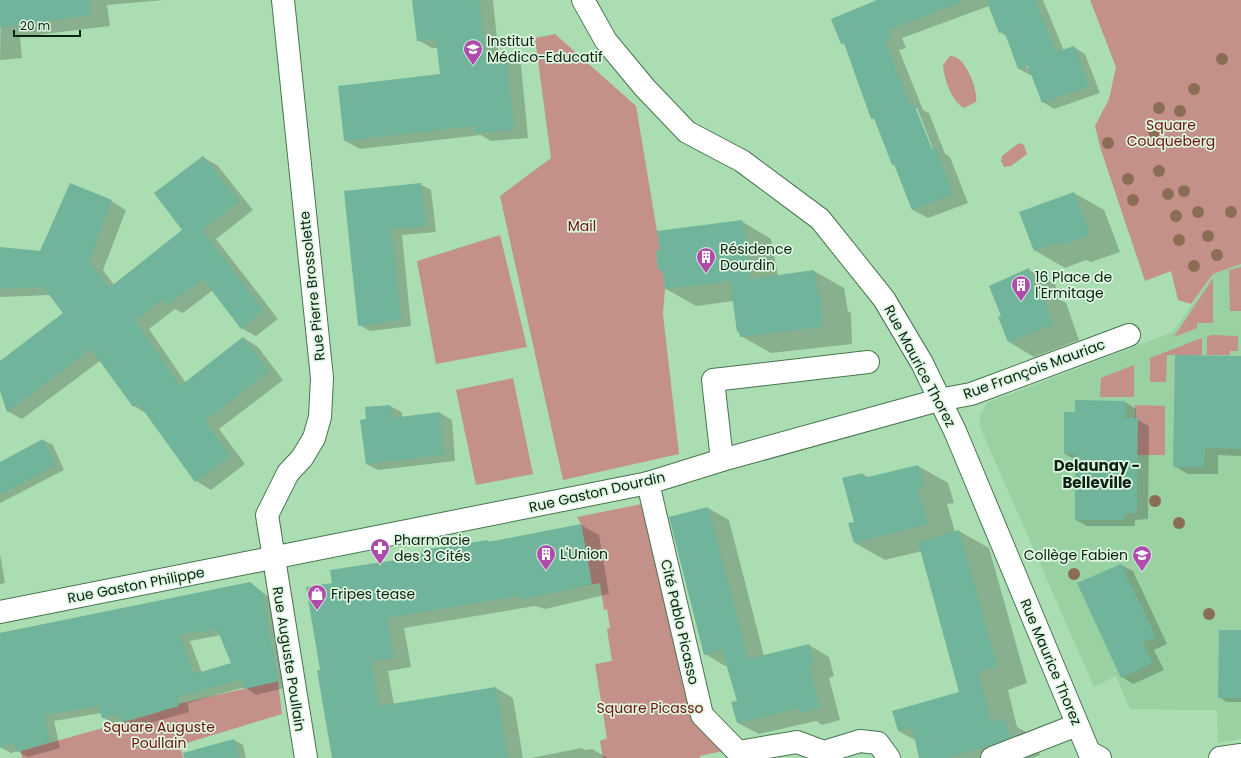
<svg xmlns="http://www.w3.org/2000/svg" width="1241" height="758" font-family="Poppins,sans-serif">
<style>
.built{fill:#99d1a3}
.green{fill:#c39189}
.shadow{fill:#0003;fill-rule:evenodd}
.building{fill:#70b49b;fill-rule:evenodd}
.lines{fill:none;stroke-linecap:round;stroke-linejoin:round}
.minor-casing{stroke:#477550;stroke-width:24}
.minor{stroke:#fff;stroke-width:22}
.tree{fill:#8b6d56}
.labels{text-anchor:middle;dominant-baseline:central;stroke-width:3.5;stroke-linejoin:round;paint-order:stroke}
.poi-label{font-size:14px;fill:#0d2111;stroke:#ddf7e1;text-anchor:start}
.park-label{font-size:14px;fill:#70110b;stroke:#ddf7e1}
.street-label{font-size:14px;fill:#0d2111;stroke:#ddf7e1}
.neighbourhood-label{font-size:15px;font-weight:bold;fill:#0d2111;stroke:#ddf7e1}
</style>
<rect width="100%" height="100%" fill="#abddb2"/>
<polygon class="built" points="1241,264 1241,739 1218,743 1217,710 1130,709 1116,676 1094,687 980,427 980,415 987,403 1173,332 1213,274"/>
<g class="green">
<polygon points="1090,0 1241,0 1241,264 1213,274 1191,304 1178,300 1171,271 1145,281 1101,150 1095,126 1109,99 1116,67"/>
<polygon points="555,34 636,106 657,231 660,250 656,251 658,269 662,270 665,289 663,314 679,454 563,480 500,196 551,158 535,38"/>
<path d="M950,56C965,54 978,90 976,102L964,108C951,101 944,78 943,65Z"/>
<polygon points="1019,143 1024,145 1027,154 1011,166 1004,167 1001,161 1002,156"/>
<polygon points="500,235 527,347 436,364 417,261"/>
<polygon points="1241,267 1241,311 1230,311 1229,270"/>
<polygon points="1213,278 1213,323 1197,323 1197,328 1174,337"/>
<polygon points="1211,335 1238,336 1238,351 1230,351 1230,355 1207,355 1207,337"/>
<polygon points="1202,338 1202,355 1167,355 1166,382 1150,382 1150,358"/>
<polygon points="1134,365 1134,397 1100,397 1101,378"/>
<polygon points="513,378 533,474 476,485 456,390"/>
<polygon points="1135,405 1165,406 1165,455 1135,455"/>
<polygon points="647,503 701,719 732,749 700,756 700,758 603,758 600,741 607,738 595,664 612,661 607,629 610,628 607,609 604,610 600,583 589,585 584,557 587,556 581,524 577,517"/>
<polygon points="278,681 282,714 180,745 183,758 22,758 21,751 156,713 178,704"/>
</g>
<g class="shadow">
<polygon points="1,0 164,0 107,5 110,26 20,37 22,58 0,60"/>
<polygon points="413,0 493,0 499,58 506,57 521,65 528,138 491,141 481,135 360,149 345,141 441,74 438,48 432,48 418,40"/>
<path d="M876,0H1043L1064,51L1074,47L1085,54L1100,93L1054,109L1043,102L1033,75H1030L1019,69L1007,37L1000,32L989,6L902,38L906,48L899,50L923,110L929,113L945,154L950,157L968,203L928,218L913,210L897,167L893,164L877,121L872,118L847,46L842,43ZM1033,65L1026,68V66ZM915,108H917L935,154H933Z"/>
<polygon points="203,157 218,166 253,210 216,239 278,319 256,336 241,328 213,290 183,313 175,309 149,329 186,383 244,338 258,347 283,380 219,429 245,464 211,490 196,481 147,414 134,406 100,361 22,419 7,411 0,388 0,362 64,313 51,295 0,297 0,248 40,252 111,201 126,210 103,270 114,285 184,231"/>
<polygon points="420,184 431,190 436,232 402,235 411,326 370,331 359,325 345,192"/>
<polygon points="1074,193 1104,210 1120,252 1091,262 1086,260 1065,268 1034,250"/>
<polygon points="741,221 771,239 778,276 814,271 844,288 848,311 851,313 852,344 771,353 741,336 738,331 734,301 696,306 666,289 664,272 659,269"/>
<polygon points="1029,270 1055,284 1060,300 1066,303 1079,340 1034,357 1009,342 1003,316"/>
<polygon points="1241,356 1241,456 1218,455 1218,474 1188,474 1174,466"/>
<polygon points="1125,402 1136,409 1136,419 1149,426 1148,519 1135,520 1135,526 1087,526 1076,520 1076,460 1065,454 1076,413"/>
<polygon points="390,406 402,412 402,417 440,413 452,420 455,461 378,470 366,464 368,420 366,408"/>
<polygon points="43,440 53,445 64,470 0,503 0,463"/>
<polygon points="918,466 948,483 954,503 947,504 955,532 959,531 989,548 1027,683 1008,690 1017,727 1035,737 1040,755 1032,758 920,758 917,741 898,731 960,693 922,551 885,560 855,543 855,522 862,474 870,478"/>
<polygon points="708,508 729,520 764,656 809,645 829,657 834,676 829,678 840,720 822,725 816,721 759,734 738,723 738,701 728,665 725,666 705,654"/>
<polygon points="581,525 599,535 609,594 545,609 535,606 404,628 411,667 388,671 394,705 496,688 513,698 523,758 333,758 321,670 333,584 410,559 488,541 491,543"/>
<polygon points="0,554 5,583 0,584"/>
<polygon points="1121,565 1133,571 1167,644 1154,650 1164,670 1133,684 1122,677 1078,583"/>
<path d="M249,583L272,599L288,687L256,695L245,687L188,703L189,712L132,728L122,721L113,723L102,717L101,713L54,721L60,748L28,757L17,751L11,753L0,747V633ZM221,635L233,664L202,673L190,641Z"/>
<polygon points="1241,631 1241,702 1227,702 1219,697"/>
<polygon points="234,740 243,745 246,758 205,758"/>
<polygon points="582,748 585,750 592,749 608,758 531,758"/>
</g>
<g class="building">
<polygon points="0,0 89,0 91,15 0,27"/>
<polygon points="412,0 479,0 486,58 506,56 514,130 475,133 474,126 344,141 338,86 440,74 436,39 417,41"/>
<polygon points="877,0 962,0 962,2 888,30 891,39 885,41 910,105 914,104 932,149 935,147 953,194 912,210 894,164 892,165 874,118 871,119 844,43 841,44 831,19"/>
<polygon points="986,0 1035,0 1056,52 1074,46 1089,86 1042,103 1028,66 1018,69 1004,31 999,33"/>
<polygon points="203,156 239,201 202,230 263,310 241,329 203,279 168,305 163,299 135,320 180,386 243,337 269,371 205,421 230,456 195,482 138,403 133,407 91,349 7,412 0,391 0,361 63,313 43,287 0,289 0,247 40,251 70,183 112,200 89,261 109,288 182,230 154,193"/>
<polygon points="421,183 426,226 391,229 401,320 358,326 344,191"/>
<polygon points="1074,192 1090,235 1060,245 1058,242 1034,251 1019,212"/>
<polygon points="742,220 747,244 750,279 814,270 819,295 821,295 822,327 740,337 739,331 737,332 730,281 665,289 662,270 658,270 656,251 660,250 657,231"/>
<polygon points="1029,268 1036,289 1040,288 1053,325 1008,342 998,317 1001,316 989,286"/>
<polygon points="1175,355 1241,356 1241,449 1205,448 1204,467 1173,467"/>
<polygon points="1075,400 1125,401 1125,418 1138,418 1137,513 1124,514 1124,520 1075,520 1075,454 1064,454 1064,412 1075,412"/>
<polygon points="390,405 392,418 440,412 443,455 366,464 360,420 366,419 365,407"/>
<polygon points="43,439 56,465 0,494 0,462"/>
<polygon points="918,465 924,486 917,487 928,524 854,543 848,523 854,522 842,478 863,473 864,478"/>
<polygon points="708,507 748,659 809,644 814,665 809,666 820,708 801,713 799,708 737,723 731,702 737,701 722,650 704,655 669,517"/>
<polygon points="581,524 592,584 527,599 522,599 518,596 387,618 394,658 371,661 379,706 496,687 508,758 332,758 317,670 320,670 306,587 332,583 330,570 409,558 409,555 422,553 422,550 488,540 488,542"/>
<polygon points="959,530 997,666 978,672 991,722 1005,718 1010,738 988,746 946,758 919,758 912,727 898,731 892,711 959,692 918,542"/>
<polygon points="1121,564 1156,637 1143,643 1153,663 1121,678 1077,583"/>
<path d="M250,582L262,592L278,681L244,689L242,679L178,697L179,706L121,722L118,713L102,718L98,706L44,715L50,742L16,752L13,743L0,748V633ZM217,629L231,663L194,674L180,635Z"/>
<polygon points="1219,630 1241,630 1241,698 1218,698"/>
<polygon points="234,739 239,758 184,758 183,753"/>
</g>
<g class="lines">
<defs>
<g id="minor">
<polyline points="283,0 322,378 320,417 314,438 302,458 288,473 267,515 306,758"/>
<polyline points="583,0 606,41 645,88 687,132 742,161 820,219 884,299 922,363 955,431 1089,752 1100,758"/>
<polyline points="722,460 713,380 868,362"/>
<polyline points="648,483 702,715 738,752 797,742 824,752 860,741 878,743 889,758"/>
<polyline points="0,612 648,483 722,460 939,400 971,394 1129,335"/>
<polyline points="992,758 1077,725"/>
<polyline points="1220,758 1241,755"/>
</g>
</defs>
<use href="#minor" class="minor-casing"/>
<use href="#minor" class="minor"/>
</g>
<g class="tree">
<circle cx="1222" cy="59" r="6"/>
<circle cx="1194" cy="89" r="6"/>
<circle cx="1159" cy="108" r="6"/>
<circle cx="1180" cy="111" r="6"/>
<circle cx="1154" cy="132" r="6"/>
<circle cx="1108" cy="143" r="6"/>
<circle cx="1159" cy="171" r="6"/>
<circle cx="1128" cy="179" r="6"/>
<circle cx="1184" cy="191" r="6"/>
<circle cx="1168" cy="194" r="6"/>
<circle cx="1133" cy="200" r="6"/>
<circle cx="1198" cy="212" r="6"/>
<circle cx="1231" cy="212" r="6"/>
<circle cx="1176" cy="216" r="6"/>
<circle cx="1208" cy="236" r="6"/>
<circle cx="1179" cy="240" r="6"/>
<circle cx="1217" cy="255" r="6"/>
<circle cx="1194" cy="266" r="6"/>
<circle cx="1155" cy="501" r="6"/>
<circle cx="1179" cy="523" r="6"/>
<circle cx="1074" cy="574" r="6"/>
<circle cx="1209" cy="614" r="6"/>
</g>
<defs>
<symbol id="school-pin" viewBox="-11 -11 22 30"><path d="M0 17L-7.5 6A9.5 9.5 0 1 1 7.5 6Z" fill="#b14aad" stroke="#ddf7e1"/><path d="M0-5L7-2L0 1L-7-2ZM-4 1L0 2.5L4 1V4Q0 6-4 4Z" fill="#fff"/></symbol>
<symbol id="building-pin" viewBox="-11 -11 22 30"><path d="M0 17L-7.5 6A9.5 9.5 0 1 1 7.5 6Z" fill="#b14aad" stroke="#ddf7e1"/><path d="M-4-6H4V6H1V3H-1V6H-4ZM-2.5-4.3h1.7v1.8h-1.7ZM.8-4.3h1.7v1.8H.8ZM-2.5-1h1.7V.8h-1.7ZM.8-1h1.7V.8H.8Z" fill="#fff"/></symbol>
<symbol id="pharmacy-pin" viewBox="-11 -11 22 30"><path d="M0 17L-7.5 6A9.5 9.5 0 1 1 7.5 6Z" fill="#b14aad" stroke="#ddf7e1"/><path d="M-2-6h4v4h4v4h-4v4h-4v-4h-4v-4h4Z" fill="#fff"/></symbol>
<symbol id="shop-pin" viewBox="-11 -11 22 30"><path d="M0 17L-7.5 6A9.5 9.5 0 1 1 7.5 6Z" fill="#b14aad" stroke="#ddf7e1"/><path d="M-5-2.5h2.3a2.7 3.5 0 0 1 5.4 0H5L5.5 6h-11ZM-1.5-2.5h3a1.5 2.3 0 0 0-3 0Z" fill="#fff"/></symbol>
</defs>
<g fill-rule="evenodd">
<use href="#school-pin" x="462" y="38" width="22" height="30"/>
<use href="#building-pin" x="695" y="246" width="22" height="30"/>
<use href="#building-pin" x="1010" y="274" width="22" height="30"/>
<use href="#pharmacy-pin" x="369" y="537" width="22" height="30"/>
<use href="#building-pin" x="535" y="543" width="22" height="30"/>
<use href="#school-pin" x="1131" y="544" width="22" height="30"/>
<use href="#shop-pin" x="306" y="583" width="22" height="30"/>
</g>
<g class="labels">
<g class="poi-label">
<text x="487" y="41">Institut<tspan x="487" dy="16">Médico-Educatif</tspan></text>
<text x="720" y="249">Résidence<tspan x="720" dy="16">Dourdin</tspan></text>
<text x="1035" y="277">16 Place de<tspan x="1035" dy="16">l'Ermitage</tspan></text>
<text x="394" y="540">Pharmacie<tspan x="394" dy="16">des 3 Cités</tspan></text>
<text x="560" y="554">L'Union</text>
<text x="1128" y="555" text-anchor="end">Collège Fabien</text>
<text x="331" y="594">Fripes tease</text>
</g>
<g class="park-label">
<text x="1171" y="125">Square<tspan x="1171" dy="16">Couqueberg</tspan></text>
<text x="582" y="226">Mail</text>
<text x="650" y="708">Square Picasso</text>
<text x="159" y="727">Square Auguste<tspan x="159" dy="16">Poullain</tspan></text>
</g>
<g class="street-label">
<text transform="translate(312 286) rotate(-96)">Rue Pierre Brossolette</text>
<text transform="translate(920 366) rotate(62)">Rue Maurice Thorez</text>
<text transform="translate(1034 369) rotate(-20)">Rue François Mauriac</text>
<text transform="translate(597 492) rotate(-13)">Rue Gaston Dourdin</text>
<text transform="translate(136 585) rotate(-11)">Rue Gaston Philippe</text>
<text transform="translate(680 622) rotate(77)">Cité Pablo Picasso</text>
<text transform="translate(289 659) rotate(81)">Rue Auguste Poullain</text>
<text transform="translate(1051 662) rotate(67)">Rue Maurice Thorez</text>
</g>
<g class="neighbourhood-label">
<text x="1097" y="465">Delaunay -<tspan x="1097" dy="17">Belleville</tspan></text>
</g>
</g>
<path d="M14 30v6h66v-6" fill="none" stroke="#0d2111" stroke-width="2"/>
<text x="20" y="30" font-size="12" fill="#0d2111" stroke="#ddf7e1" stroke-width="3" paint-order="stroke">20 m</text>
</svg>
